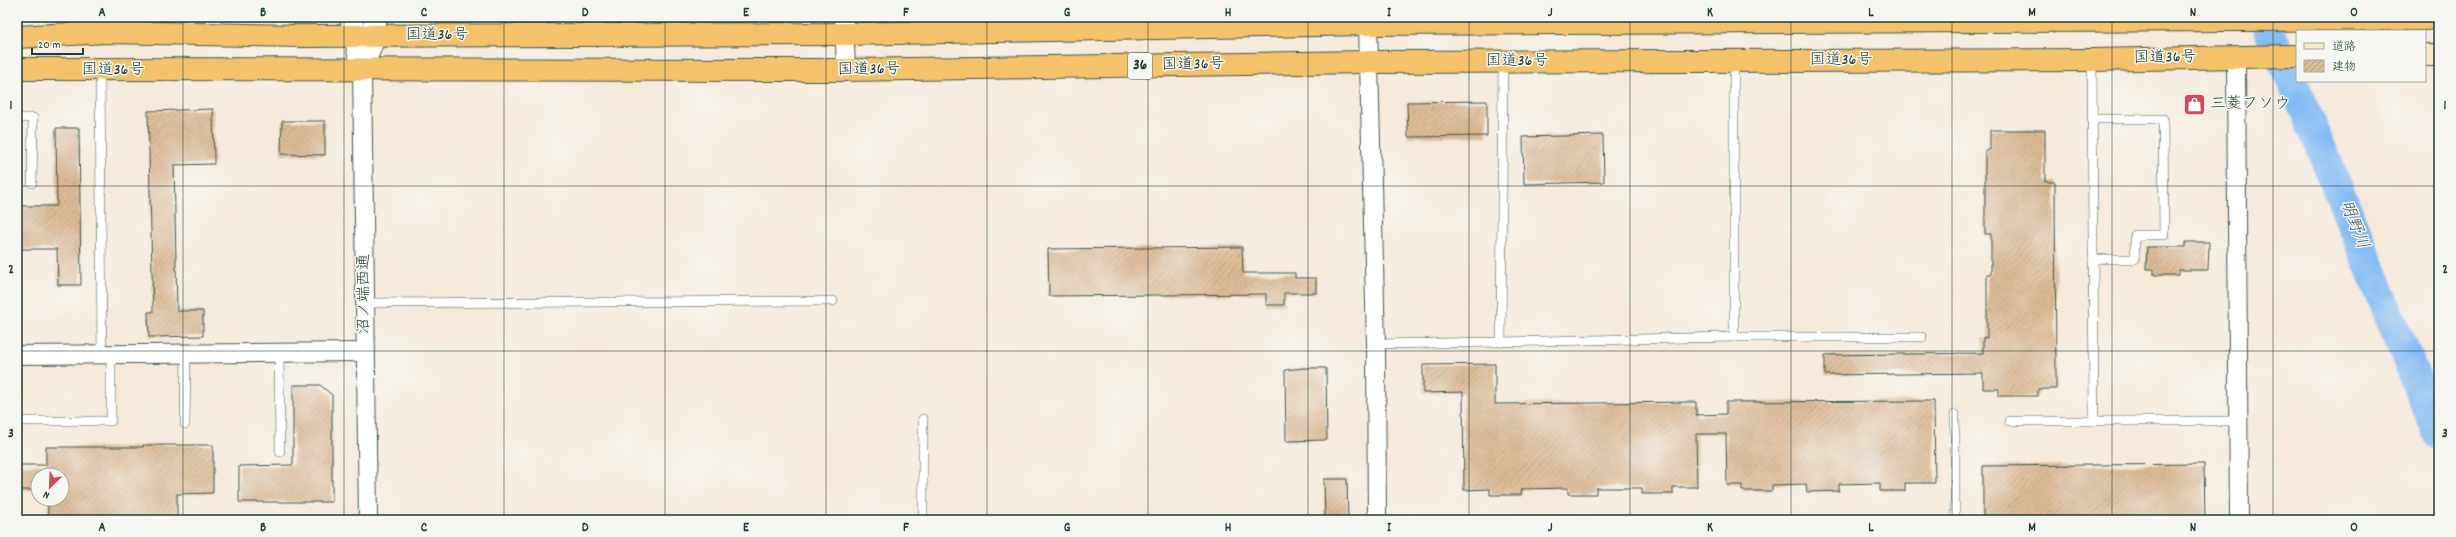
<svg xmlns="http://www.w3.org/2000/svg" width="2456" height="537" font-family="Dekko,'Klee One',sans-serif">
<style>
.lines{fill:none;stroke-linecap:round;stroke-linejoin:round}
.river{stroke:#83baf3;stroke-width:31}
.building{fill:url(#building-hatch)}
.service-casing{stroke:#3f574d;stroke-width:10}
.minor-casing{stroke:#3f574d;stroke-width:20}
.tertiary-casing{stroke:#3f574d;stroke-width:24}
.secondary-casing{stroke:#3f574d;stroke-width:24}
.trunk-casing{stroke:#3f574d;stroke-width:24}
.service{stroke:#fff;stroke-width:9}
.minor{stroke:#fff;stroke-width:18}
.tertiary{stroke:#fff;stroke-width:22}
.secondary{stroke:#fae7c3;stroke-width:22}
.trunk{stroke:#f3c26a;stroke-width:22}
.grid{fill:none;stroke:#1f3d34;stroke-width:1;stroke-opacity:0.55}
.labels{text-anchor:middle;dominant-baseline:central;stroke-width:3;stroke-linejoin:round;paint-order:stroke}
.shield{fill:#f6f6f2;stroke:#60746d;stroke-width:1}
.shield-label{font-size:15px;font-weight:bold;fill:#1f3d34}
.street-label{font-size:16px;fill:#1f3d34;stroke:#f6f6f2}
.poi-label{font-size:16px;fill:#1f3d34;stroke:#f6f6f2;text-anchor:start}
.water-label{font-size:17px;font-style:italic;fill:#385c64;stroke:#f6f6f2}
.neatline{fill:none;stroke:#1f3d34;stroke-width:1.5}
.grid-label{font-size:13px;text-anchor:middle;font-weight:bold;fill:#1f3d34}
</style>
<defs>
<pattern id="building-hatch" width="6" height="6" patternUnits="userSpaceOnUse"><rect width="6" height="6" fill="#ddbb96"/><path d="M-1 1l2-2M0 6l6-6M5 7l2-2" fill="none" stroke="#b3997b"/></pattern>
</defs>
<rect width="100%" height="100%" fill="#f6f6f2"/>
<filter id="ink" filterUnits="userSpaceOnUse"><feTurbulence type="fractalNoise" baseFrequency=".025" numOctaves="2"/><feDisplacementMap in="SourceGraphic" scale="8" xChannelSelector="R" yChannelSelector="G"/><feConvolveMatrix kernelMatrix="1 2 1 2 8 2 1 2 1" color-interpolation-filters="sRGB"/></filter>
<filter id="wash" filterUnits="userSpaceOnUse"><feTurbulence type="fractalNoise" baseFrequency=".012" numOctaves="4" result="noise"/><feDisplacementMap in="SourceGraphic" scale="16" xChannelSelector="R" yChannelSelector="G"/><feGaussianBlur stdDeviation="0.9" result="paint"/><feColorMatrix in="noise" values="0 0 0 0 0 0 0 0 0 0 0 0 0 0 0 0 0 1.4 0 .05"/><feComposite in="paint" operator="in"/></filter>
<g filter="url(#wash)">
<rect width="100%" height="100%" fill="#f5e9da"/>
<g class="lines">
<path class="river" d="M2263,17C2327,154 2380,296 2439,435"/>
</g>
<g id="blocks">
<g class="building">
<polygon points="1487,101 1487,136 1408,137 1407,102"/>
<polygon points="213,109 214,164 174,165 177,311 203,311 203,336 149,337 148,312 153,312 148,111"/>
<polygon points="282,121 325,121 325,155 281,154"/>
<polygon points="56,128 79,128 81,285 58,285 57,249 17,249 17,206 57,206"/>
<polygon points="1990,130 2045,130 2045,182 2055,182 2056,389 2038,389 2038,396 1999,396 1999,389 1983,389 1983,373 1825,375 1825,355 1983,353 1983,337 1987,338 1987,274 1991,274 1991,234 1985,234 1985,150 1990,150"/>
<polygon points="1603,135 1604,182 1524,184 1523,137"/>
<polygon points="2186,242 2209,242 2208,270 2179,270 2179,275 2154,275 2154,269 2146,269 2147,247 2186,247"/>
<polygon points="1242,247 1243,273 1295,273 1295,278 1316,278 1316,293 1284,293 1284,305 1266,305 1266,294 1049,296 1048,249"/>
<polygon points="1495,364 1495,404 1696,402 1696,415 1726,414 1726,402 1934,401 1935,483 1905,483 1905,491 1880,491 1880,483 1839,484 1839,491 1807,492 1806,484 1772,485 1772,491 1742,491 1742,485 1727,485 1726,434 1696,434 1697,487 1673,487 1673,494 1642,494 1642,488 1596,488 1596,494 1568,494 1568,488 1522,489 1521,495 1490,495 1490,489 1464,490 1463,392 1423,393 1423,365"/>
<polygon points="1304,368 1326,368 1327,440 1286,441 1285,370"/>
<polygon points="293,385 320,385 332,395 332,502 239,502 239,466 293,465"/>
<polygon points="143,445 213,445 213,493 177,494 177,520 48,520 48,499 62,499 62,475 38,475 38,490 17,490 17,465 46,465 46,447 143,447"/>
<polygon points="2204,464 2205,520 1983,520 1983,466"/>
<polygon points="1324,479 1347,479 1348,520 1325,520"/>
</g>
</g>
</g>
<g filter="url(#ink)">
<use href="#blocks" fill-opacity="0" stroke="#3f574d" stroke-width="1"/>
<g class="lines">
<defs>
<g id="service">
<polyline points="2092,60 2094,421 2238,421"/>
<polyline points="100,70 102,354"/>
<polyline points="17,118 33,118 32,183"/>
<polyline points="2093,119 2163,119 2164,235 2135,235 2135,259 2093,259"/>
<polyline points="364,303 833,301"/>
<polyline points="1734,337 1922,337"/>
<polyline points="1501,342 1734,337 1734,60"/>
<polyline points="1376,344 1501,342 1503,61"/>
<polyline points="279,353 280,452"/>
<polyline points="1955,415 1955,520"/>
<polyline points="17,421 111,421 111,354"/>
<polyline points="2009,421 2094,421"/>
<polyline points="185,424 186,354"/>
<polyline points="923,520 923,419"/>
</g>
<g id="minor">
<polyline points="844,17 846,70"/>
<polyline points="1368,24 1376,344 1377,520"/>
<polyline points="2236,57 2239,520"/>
<polyline points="362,68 368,520"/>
<polyline points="17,355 365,352"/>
</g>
<g id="tertiary">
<polyline points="351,17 359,54"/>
<polyline points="362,68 375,35 375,17"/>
</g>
<polyline id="secondary" points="2425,55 2439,55"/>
<g id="trunk">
<polyline points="17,37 106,32 299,36 844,34 1368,24 2427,19"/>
<polyline points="17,69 846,70 1368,62 2092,60 2297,56"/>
</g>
</defs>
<use href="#service" class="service-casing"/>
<use href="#minor" class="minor-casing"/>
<use href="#tertiary" class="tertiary-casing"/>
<use href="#secondary" class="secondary-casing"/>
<use href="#trunk" class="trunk-casing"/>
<use href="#service" class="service"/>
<use href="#minor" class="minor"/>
<use href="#tertiary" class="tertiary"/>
<use href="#secondary" class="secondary"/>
<use href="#trunk" class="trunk"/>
</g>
</g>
<path class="grid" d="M183,17V520M344,17V520M504,17V520M665,17V520M826,17V520M987,17V520M1148,17V520M1308,17V520M1469,17V520M1630,17V520M1791,17V520M1952,17V520M2112,17V520M2273,17V520M17,186H2439M17,351H2439"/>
<defs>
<symbol id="shop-square" viewBox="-11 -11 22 22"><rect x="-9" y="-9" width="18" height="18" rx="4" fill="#d1495b" stroke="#f6f6f2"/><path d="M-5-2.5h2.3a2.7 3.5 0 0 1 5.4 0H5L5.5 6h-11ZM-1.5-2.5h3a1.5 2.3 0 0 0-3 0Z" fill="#fff"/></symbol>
</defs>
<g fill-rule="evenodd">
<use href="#shop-square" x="2182" y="92" width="25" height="25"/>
</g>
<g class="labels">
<rect class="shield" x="1128" y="53" width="24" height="26" rx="3"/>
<g class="shield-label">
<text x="1140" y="66">36</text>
</g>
<g class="street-label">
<text x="437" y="35">国道36号</text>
<text transform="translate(2165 58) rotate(-1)">国道36号</text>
<text x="1841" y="60">国道36号</text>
<text x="1517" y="61">国道36号</text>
<text transform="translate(1193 65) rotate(-1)">国道36号</text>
<text x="113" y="70">国道36号</text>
<text transform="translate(869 70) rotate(-1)">国道36号</text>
<text transform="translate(364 294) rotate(-90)">沼ノ端西通</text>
</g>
<g class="poi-label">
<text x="2210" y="104">三菱フソウ</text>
</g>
<g class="water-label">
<text transform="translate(2353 225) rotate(69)">明野川</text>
</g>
</g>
<rect width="2456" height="537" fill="none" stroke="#f6f6f2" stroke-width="44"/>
<rect x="2296" y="30" width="130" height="52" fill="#f6f6f2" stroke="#a0aca6"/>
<rect x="2304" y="43" width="20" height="6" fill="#fae7c3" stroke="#a0aca6"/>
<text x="2332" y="50" font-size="12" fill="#1f3d34">道路</text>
<rect x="2304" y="60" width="20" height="12" fill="url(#building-hatch)" stroke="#a0aca6"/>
<text x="2332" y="70" font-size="12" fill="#1f3d34">建物</text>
<g transform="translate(50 487) rotate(204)"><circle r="19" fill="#f6f6f2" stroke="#a0aca6"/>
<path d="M0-3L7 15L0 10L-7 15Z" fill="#d1495b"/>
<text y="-6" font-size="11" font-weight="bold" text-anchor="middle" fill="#1f3d34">N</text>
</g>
<path d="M32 48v6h51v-6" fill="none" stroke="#1f3d34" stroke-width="2"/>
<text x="38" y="48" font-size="12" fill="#1f3d34" stroke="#f6f6f2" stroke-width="3" paint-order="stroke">20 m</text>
<rect x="22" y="22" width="2412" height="493" class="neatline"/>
<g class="grid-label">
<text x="102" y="16">A</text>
<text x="263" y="16">B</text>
<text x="424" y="16">C</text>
<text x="585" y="16">D</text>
<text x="746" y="16">E</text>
<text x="906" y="16">F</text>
<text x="1067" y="16">G</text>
<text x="1228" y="16">H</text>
<text x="1389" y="16">I</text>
<text x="1550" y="16">J</text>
<text x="1710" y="16">K</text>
<text x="1871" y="16">L</text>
<text x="2032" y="16">M</text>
<text x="2193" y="16">N</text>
<text x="2354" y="16">O</text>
<text x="11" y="109">1</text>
<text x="2445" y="109">1</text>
<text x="11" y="273">2</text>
<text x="2445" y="273">2</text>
<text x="11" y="437">3</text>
<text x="2445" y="437">3</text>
<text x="102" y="531">A</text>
<text x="263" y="531">B</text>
<text x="424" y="531">C</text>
<text x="585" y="531">D</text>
<text x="746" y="531">E</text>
<text x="906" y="531">F</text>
<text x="1067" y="531">G</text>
<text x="1228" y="531">H</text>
<text x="1389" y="531">I</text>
<text x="1550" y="531">J</text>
<text x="1710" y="531">K</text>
<text x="1871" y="531">L</text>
<text x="2032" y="531">M</text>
<text x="2193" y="531">N</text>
<text x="2354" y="531">O</text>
</g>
</svg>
